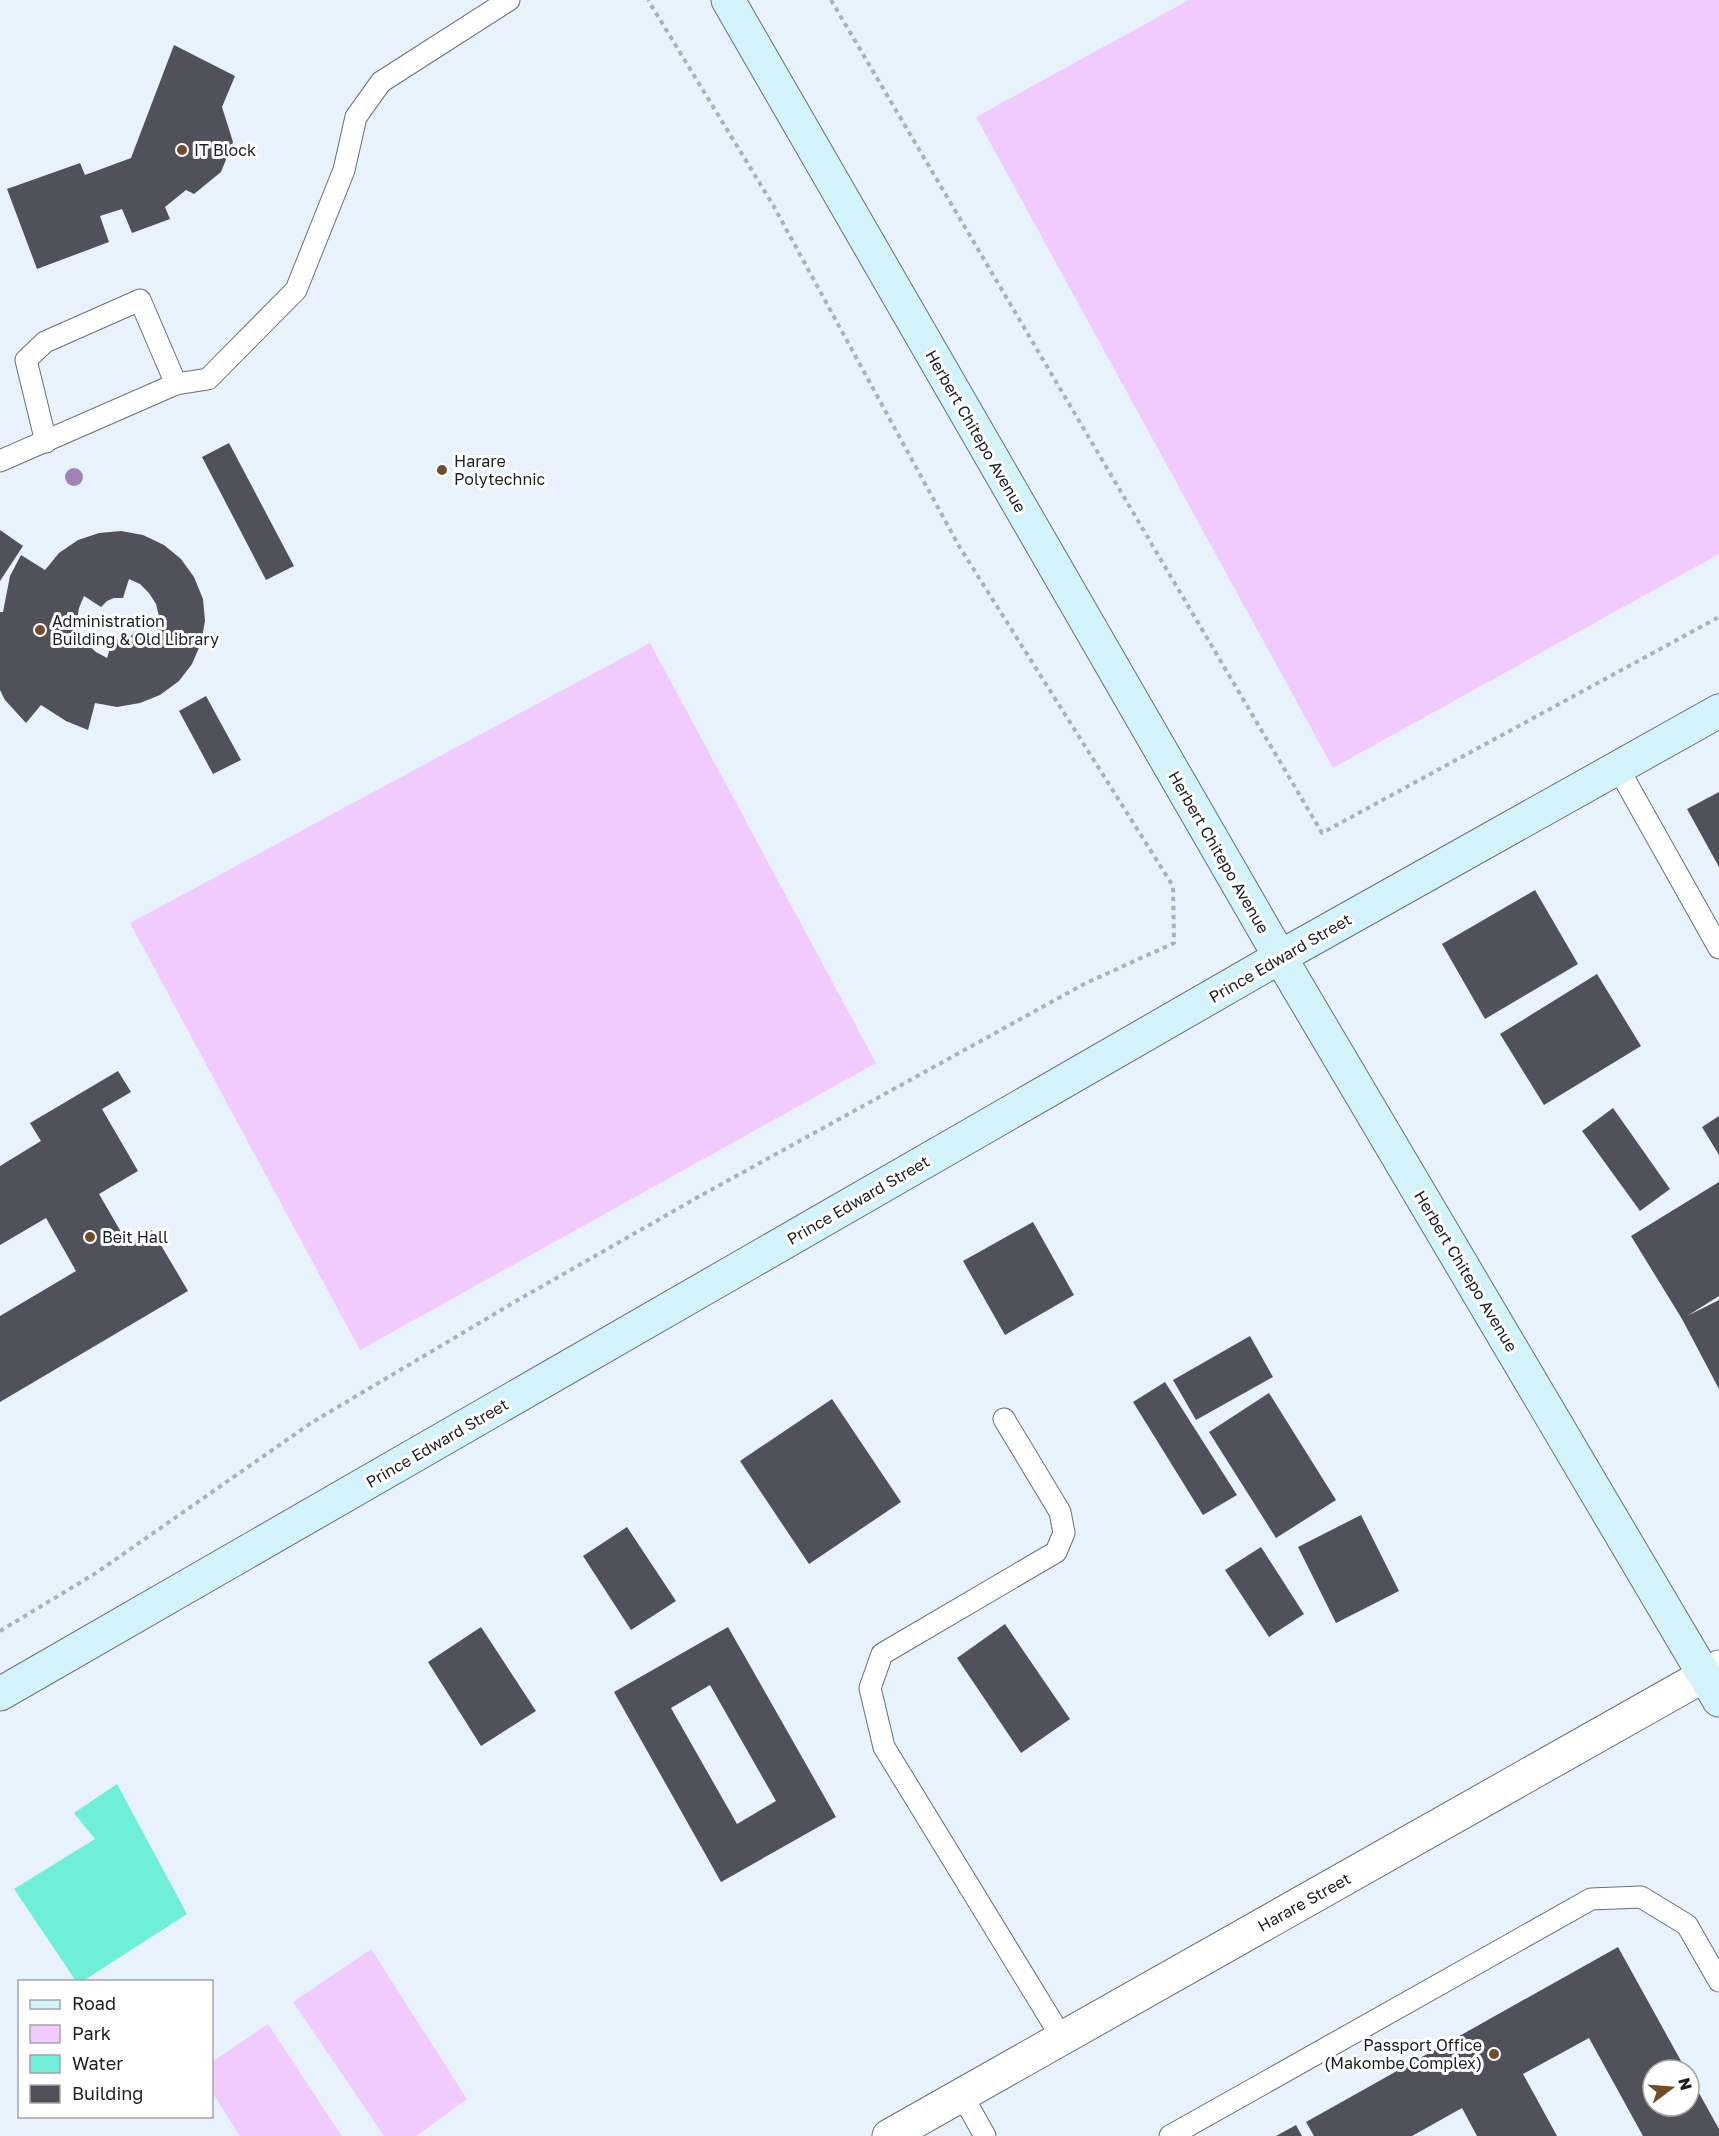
<svg xmlns="http://www.w3.org/2000/svg" width="1719" height="2136" font-family="'Golos Text',sans-serif">
<style>
.green{fill:#f2cbfe}
.water{fill:#6fefd8}
.building{fill:#51515c;fill-rule:evenodd}
.lines{fill:none;stroke-linecap:round;stroke-linejoin:round}
.service-casing{stroke:#677079;stroke-width:23}
.minor-casing{stroke:#677079;stroke-width:35}
.secondary-casing{stroke:#677079;stroke-width:35}
.path{stroke:#aab2ba;stroke-width:4;stroke-dasharray:4.5 4.5;stroke-linecap:butt}
.service{stroke:#fff;stroke-width:21}
.minor{stroke:#fff;stroke-width:33}
.secondary{stroke:#d3f3fa;stroke-width:33}
.tree{fill:#a281b4}
.poi-dot{fill:#724c28;stroke:#fff;stroke-width:2}
.labels{text-anchor:middle;dominant-baseline:central;stroke-width:6;stroke-linejoin:round;paint-order:stroke}
.poi-label{font-size:16px;fill:#1b1e22;stroke:#fff;text-anchor:start}
.street-label{font-size:16px;fill:#1b1e22;stroke:#fff}
</style>
<rect width="100%" height="100%" fill="#e8f2fc"/>
<g class="green">
<polygon points="1189,0 1719,0 1719,554 1333,768 976,117"/>
<polygon points="650,643 876,1063 360,1350 130,923"/>
<polygon points="371,1949 467,2099 416,2136 384,2136 293,2002"/>
<polygon points="268,2024 342,2136 240,2136 212,2092 212,2062"/>
</g>
<polygon class="water" points="117,1784 187,1914 83,1981 76,1981 14,1889 95,1839 74,1813"/>
<g class="building">
<polygon points="174,45 235,76 222,107 233,142 221,172 194,194 186,190 165,207 170,219 132,233 122,209 100,216 109,242 37,269 7,189 80,163 85,175 131,158"/>
<polygon points="229,443 294,566 266,580 202,457"/>
<polygon points="0,530 23,546 0,581"/>
<path d="M121,531L143,535L164,545L181,559L194,577L203,599L205,621L201,643L192,664L179,681L160,695L140,703L117,707L95,703L88,730L66,721L41,705L26,723L5,700L0,690V612H3L10,576L21,555L45,570L59,553L78,540L99,533ZM129,579L140,584L149,593L156,604L159,616L157,630L152,641L136,631L130,637L121,640L113,639L107,658L96,652L87,644L80,633L77,620L79,608L84,596L101,607L107,601L114,598H123Z"/>
<polygon points="206,696 241,760 213,774 179,711"/>
<polygon points="1719,792 1719,867 1687,809"/>
<polygon points="1535,890 1578,964 1485,1019 1442,944"/>
<polygon points="1597,974 1641,1046 1544,1105 1500,1034"/>
<polygon points="118,1071 131,1092 102,1109 138,1171 99,1194 128,1244 152,1230 188,1291 0,1402 0,1316 76,1271 46,1218 0,1245 0,1166 41,1141 30,1123"/>
<polygon points="1613,1108 1670,1189 1640,1211 1582,1131"/>
<polygon points="1719,1116 1719,1155 1702,1127"/>
<polygon points="1719,1182 1719,1296 1687,1316 1719,1300 1719,1389 1682,1319 1631,1236"/>
<polygon points="1033,1222 1074,1295 1005,1335 963,1261"/>
<polygon points="1250,1336 1273,1377 1196,1420 1173,1380"/>
<polygon points="1165,1382 1237,1495 1203,1515 1133,1402"/>
<polygon points="1269,1393 1336,1500 1276,1538 1209,1432"/>
<polygon points="832,1399 901,1502 809,1564 740,1461"/>
<polygon points="1361,1515 1399,1591 1336,1623 1298,1547"/>
<polygon points="627,1527 676,1601 631,1630 583,1556"/>
<polygon points="1261,1547 1304,1614 1269,1637 1225,1570"/>
<polygon points="1005,1624 1070,1719 1021,1753 957,1658"/>
<polygon points="481,1627 536,1711 481,1746 428,1662"/>
<path d="M728,1627L836,1817L721,1882L614,1692ZM710,1685L776,1801L737,1824L671,1708Z"/>
<polygon points="1618,1947 1686,2070 1653,2070 1653,2106 1689,2106 1689,2075 1719,2129 1719,2136 1643,2136 1589,2038 1523,2074 1557,2136 1477,2136 1462,2108 1412,2136 1314,2136 1306,2122"/>
<polygon points="1296,2125 1302,2136 1276,2136"/>
</g>
<g class="lines">
<defs>
<g id="service">
<polyline points="46,442 26,360 45,342 140,300 176,384"/>
<polyline points="0,461 176,384 208,379 296,290 344,170 356,117 381,82 509,0"/>
<polyline points="1618,768 1719,948"/>
<polyline points="1004,1419 1060,1512 1064,1533 1056,1552 882,1654 870,1688 884,1747 1062,2038"/>
<polyline points="962,2095 985,2136"/>
<polyline points="1170,2136 1591,1899 1641,1897 1687,1925 1719,1981"/>
</g>
<polyline id="minor" points="889,2136 1719,1667"/>
<g id="secondary">
<polyline points="728,0 1280,957 1719,1700"/>
<polyline points="0,1694 1280,957 1719,711"/>
</g>
</defs>
<use href="#service" class="service-casing"/>
<use href="#minor" class="minor-casing"/>
<use href="#secondary" class="secondary-casing"/>
<g class="path">
<polyline points="831,0 1322,833 1719,617"/>
<polyline points="0,1631 96,1573 311,1423 518,1300 700,1196 1084,984 1174,943 1173,886 959,546 773,205 648,0"/>
</g>
<use href="#service" class="service"/>
<use href="#minor" class="minor"/>
<use href="#secondary" class="secondary"/>
</g>
<circle class="tree" cx="74" cy="477" r="9"/>
<g class="poi-dot">
<circle cx="182" cy="150" r="6"/>
<circle cx="442" cy="470" r="6"/>
<circle cx="40" cy="630" r="6"/>
<circle cx="90" cy="1237" r="6"/>
<circle cx="1494" cy="2054" r="6"/>
</g>
<g class="labels">
<g class="poi-label">
<text x="194" y="150">IT Block</text>
<text x="454" y="461">Harare<tspan x="454" dy="18">Polytechnic</tspan></text>
<text x="52" y="621">Administration<tspan x="52" dy="18">Building &amp; Old Library</tspan></text>
<text x="102" y="1237">Beit Hall</text>
<text x="1482" y="2045" text-anchor="end">Passport Office<tspan x="1482" dy="18">(Makombe Complex)</tspan></text>
</g>
<g class="street-label">
<text transform="translate(976 431) rotate(60)">Herbert Chitepo Avenue</text>
<text transform="translate(1219 852) rotate(60)">Herbert Chitepo Avenue</text>
<text transform="translate(1280 958) rotate(-30)">Prince Edward Street</text>
<text transform="translate(858 1200) rotate(-30)">Prince Edward Street</text>
<text transform="translate(1466 1271) rotate(59)">Herbert Chitepo Avenue</text>
<text transform="translate(437 1443) rotate(-30)">Prince Edward Street</text>
<text transform="translate(1304 1902) rotate(-29)">Harare Street</text>
</g>
</g>
<rect x="18" y="1980" width="195" height="138" fill="#ffffff" stroke="#a4a5a7" stroke-width="1.5"/>
<rect x="30" y="2000" width="30" height="9" fill="#d3f3fa" stroke="#a4a5a7" stroke-width="1.5"/>
<text x="72" y="2010" font-size="18" fill="#1b1e22">Road</text>
<rect x="30" y="2025" width="30" height="18" fill="#f2cbfe" stroke="#a4a5a7" stroke-width="1.5"/>
<text x="72" y="2040" font-size="18" fill="#1b1e22">Park</text>
<rect x="30" y="2055" width="30" height="18" fill="#6fefd8" stroke="#a4a5a7" stroke-width="1.5"/>
<text x="72" y="2070" font-size="18" fill="#1b1e22">Water</text>
<rect x="30" y="2085" width="30" height="18" fill="#51515c" stroke="#a4a5a7" stroke-width="1.5"/>
<text x="72" y="2100" font-size="18" fill="#1b1e22">Building</text>
<g transform="translate(1671 2088) rotate(74)"><circle r="28" fill="#ffffff" stroke="#a4a5a7" stroke-width="1.5"/>
<path d="M0-4.5L10 22L0 15L-10 22Z" fill="#724c28"/>
<text y="-9" font-size="16" font-weight="bold" text-anchor="middle" fill="#1b1e22">N</text>
</g>
</svg>
